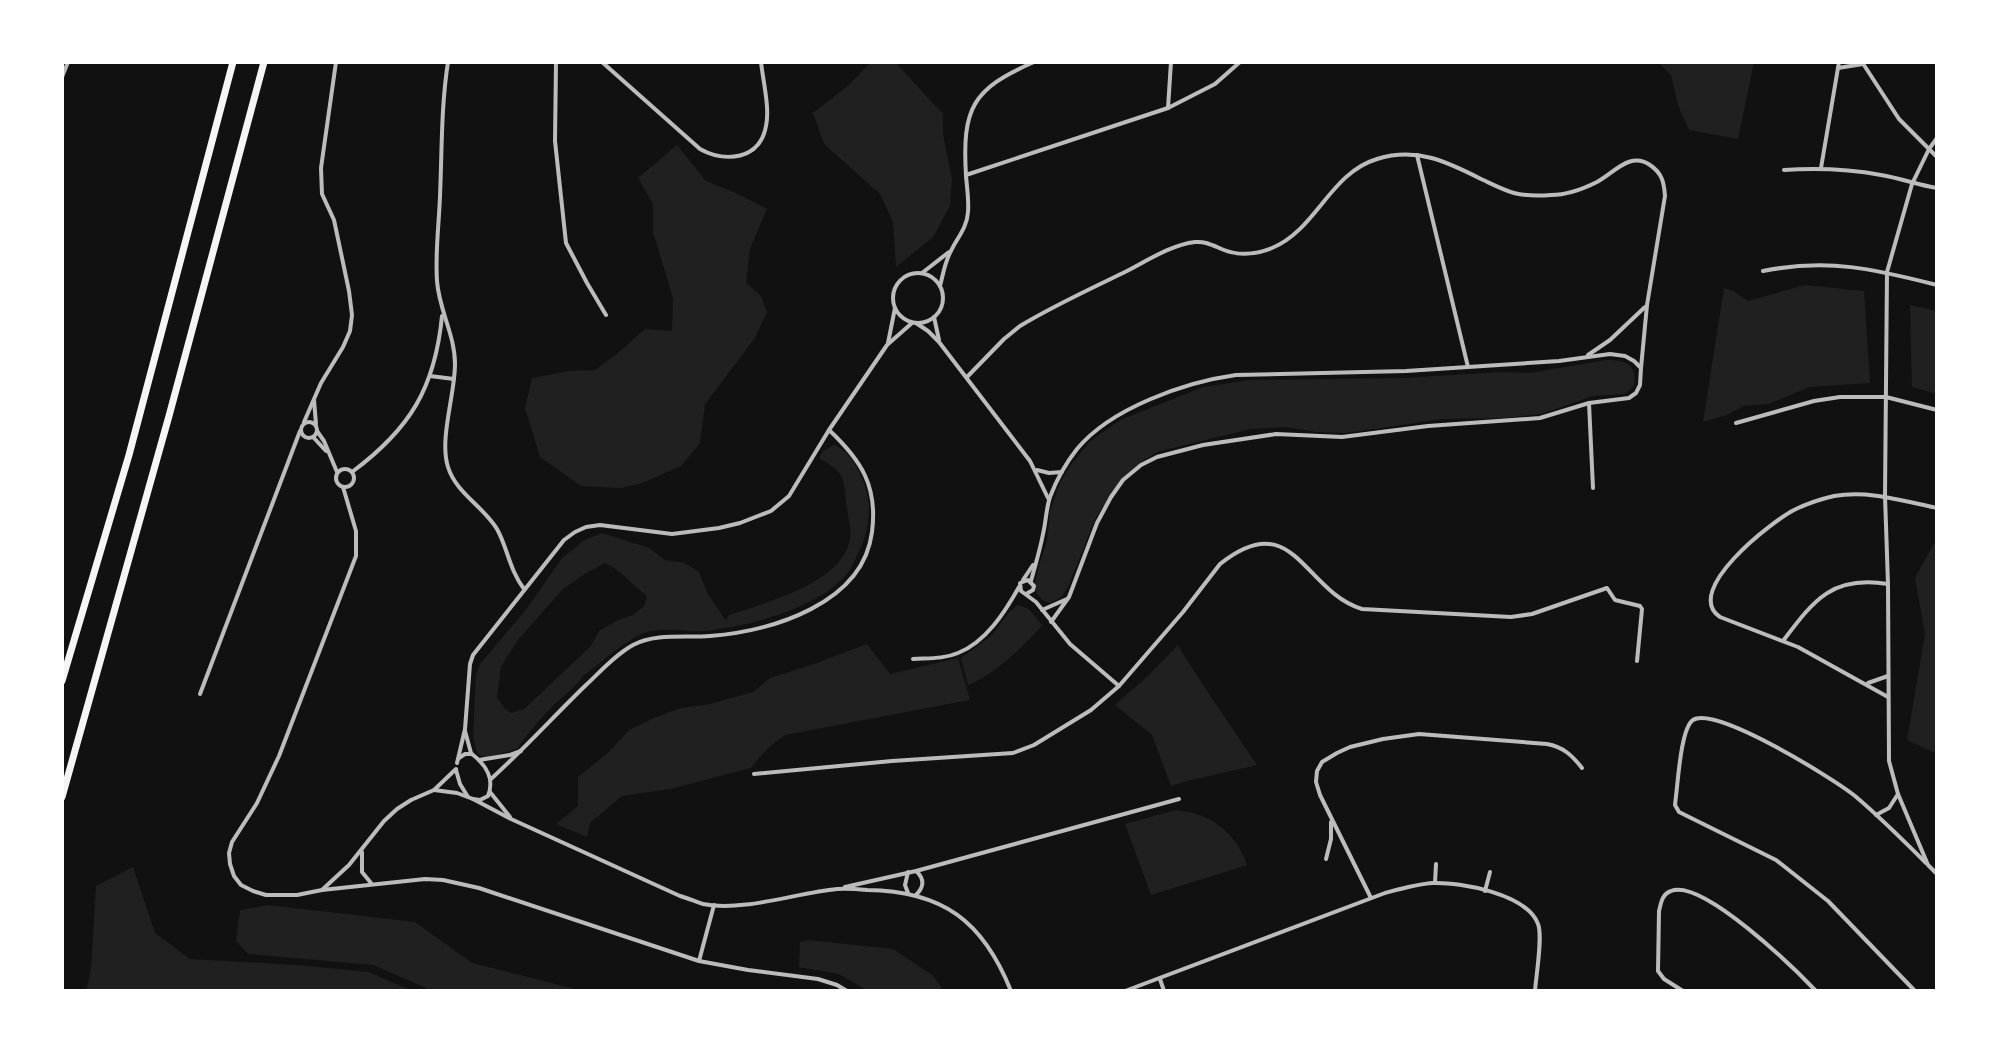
<svg xmlns="http://www.w3.org/2000/svg" width="1999" height="1053" font-family="'Archivo Narrow',sans-serif">
<style>
.green{fill:#202020;fill-rule:evenodd}
.lines{fill:none;stroke-linecap:round;stroke-linejoin:round}
.minor{stroke:#bcbcbc;stroke-width:4}
.motorway{stroke:#f5f5f5;stroke-width:7}
</style>
<rect width="100%" height="100%" fill="#111"/>
<g class="green">
<polygon points="871,62 895,62 943,114 943,135 952,179 950,206 933,237 896,267 893,222 880,194 824,144 813,113 849,85"/>
<polygon points="1658,62 1754,62 1738,139 1689,130 1678,105 1671,75"/>
<polygon points="677,145 706,181 738,194 767,209 750,249 746,283 761,296 767,312 755,338 705,404 700,443 681,466 640,484 620,488 581,486 540,457 525,408 532,378 569,371 595,370 618,353 645,329 672,331 673,298 653,232 653,204 638,178"/>
<polygon points="1805,285 1864,291 1870,383 1809,387 1769,404 1744,406 1727,415 1703,422 1724,288 1733,291 1748,301"/>
<polygon points="1910,305 1937,311 1937,394 1912,387"/>
<path d="M1606,360C1626,360 1637,364 1634,386L1625,394L1593,396L1541,414L1504,418L1443,419L1345,433L1316,432L1286,427L1251,429L1160,451L1142,461L1112,493L1096,517L1068,587L1061,598L1050,603L1042,600L1037,594L1035,584L1038,569L1047,541L1050,512L1059,485L1070,466L1089,442L1120,420L1203,387L1250,380L1402,378L1501,372L1530,373Z"/>
<path d="M834,445C851,450 863,477 867,493C871,510 868,531 861,547C856,556 853,566 847,574C819,607 756,624 714,630C692,634 670,626 647,632C629,637 598,665 582,677C576,687 568,692 559,700C544,714 529,732 517,749L486,758L477,753L473,737L476,674L480,664L528,607L562,558L583,541L602,533L649,548L665,560L685,563L699,572L708,594L726,621L729,615C766,602 842,584 850,539C852,530 848,518 847,508C843,478 847,474 819,458L823,451ZM605,563C622,571 632,585 647,596L644,606L633,615L618,620L599,631L591,646L524,709L512,713L505,709L497,697L501,667L518,640L562,590L583,575Z"/>
<polygon points="1937,538 1937,754 1907,740 1925,634 1915,578"/>
<path d="M1018,605L1029,609L1042,625L1040,628C1018,651 997,673 968,685L961,658L992,635L1009,612Z"/>
<path d="M867,644L890,674L958,658L970,700L785,735C771,745 761,754 751,768L670,789L622,796L590,823L587,837L556,824L578,806V777L609,752L629,730L656,717L681,708L710,704L753,692L770,678L817,663Z"/>
<path d="M1178,645C1202,686 1231,725 1257,765L1187,781L1171,786L1152,735L1115,705L1150,674Z"/>
<path d="M1176,810C1184,812 1194,812 1202,816C1223,824 1240,843 1247,865L1151,895L1125,824Z"/>
<polygon points="133,867 155,933 190,959 297,965 369,972 412,991 86,991 91,970 96,886"/>
<polygon points="268,905 415,922 472,963 583,991 433,991 373,965 248,954 236,941 240,910"/>
<polygon points="808,940 893,949 932,975 944,991 868,991 839,974 799,967 800,942"/>
</g>
<g class="lines">
<g class="minor">
<path d="M448,62C441,107 442,151 440,196C439,224 435,253 437,281C439,310 455,335 455,364C455,395 439,439 448,467C456,493 483,506 497,529C508,549 509,569 524,589"/>
<polyline points="556,62 555,141 566,243 587,283 606,315"/>
<path d="M602,62L700,149C725,163 760,160 766,126C770,108 763,81 761,62"/>
<polyline points="1862,62 1899,119 1937,157"/>
<polyline points="1838,68 1863,64"/>
<polyline points="62,77 68,62"/>
<polyline points="1168,108 1171,62"/>
<polyline points="1937,138 1929,149 1912,184 1887,272 1885,496 1888,584 1889,761 1898,794 1917,839 1928,865 1937,874"/>
<polyline points="1417,155 1468,367"/>
<polyline points="1821,168 1839,62"/>
<path d="M1784,170C1817,168 1848,169 1881,175C1900,178 1918,185 1937,188"/>
<polyline points="966,175 1168,108 1215,84 1240,62"/>
<path d="M1763,271C1828,258 1874,269 1937,285"/>
<polyline points="922,273 949,252"/>
<circle cx="918" cy="298" r="25"/>
<path d="M940,286C943,275 945,261 951,251C957,238 967,228 968,212C969,200 967,188 966,176C962,108 972,89 1034,62"/>
<polyline points="934,317 939,340"/>
<polyline points="916,323 928,331 939,342 1030,461 1048,498"/>
<polyline points="888,343 895,308"/>
<polyline points="1588,355 1610,340 1645,307"/>
<polyline points="430,376 454,379"/>
<path d="M967,377L1004,339L1020,326C1053,306 1088,290 1123,273C1145,262 1170,245 1195,242C1206,241 1214,246 1224,250C1239,256 1257,254 1272,248C1316,230 1330,173 1377,159C1416,147 1446,161 1481,179C1492,184 1503,190 1514,193C1526,196 1539,196 1551,195C1567,195 1583,189 1597,182C1614,173 1630,151 1650,165C1662,173 1664,182 1665,196L1647,305L1641,368"/>
<polyline points="314,400 316,424"/>
<polyline points="1589,403 1593,488"/>
<circle cx="309" cy="430" r="8"/>
<polyline points="304,422 321,383 343,347 350,331 352,315 349,291 334,220 322,194 321,168 336,62"/>
<polyline points="1736,423 1814,401 1840,397 1886,397 1937,410"/>
<polyline points="317,431 324,441 337,472"/>
<polyline points="313,437 326,451"/>
<circle cx="345" cy="478" r="9"/>
<polyline points="1037,470 1049,473 1062,472"/>
<path d="M352,472C410,429 435,388 442,316"/>
<polyline points="343,487 356,531 356,556 279,756 257,803 232,842 229,853 230,864 234,876 241,885 253,891 266,895 297,895 322,890 425,879 443,880 479,888 699,961 748,970 818,979 837,985 847,991"/>
<polyline points="1023,580 1033,565"/>
<path d="M1031,581C1035,566 1040,550 1043,534C1046,522 1046,509 1050,497C1056,481 1066,463 1077,449C1111,408 1185,382 1236,375L1406,371L1559,361L1610,354L1625,356L1634,361L1641,368L1640,385L1636,393L1629,398L1589,403L1540,418L1428,426L1342,437L1276,434L1203,445L1157,457L1141,465L1123,480L1111,497L1097,523L1069,597L1051,622"/>
<polyline points="1026,594 1033,590 1034,586 1028,580 1020,583 1021,591 1036,602 1070,644 1119,686"/>
<polyline points="1042,610 1067,599"/>
<path d="M1783,641C1814,600 1832,575 1888,584"/>
<path d="M913,659C929,658 944,659 958,653C986,642 1005,612 1019,587"/>
<polyline points="1868,683 1888,676"/>
<polyline points="200,694 300,431"/>
<path d="M1888,697L1798,647L1720,617C1682,591 1771,522 1794,510C1806,504 1821,499 1834,496C1869,490 1903,501 1937,508"/>
<polyline points="465,731 471,753"/>
<polyline points="479,760 510,755 521,751"/>
<polyline points="457,763 465,729 470,664 473,655 564,540 575,532 586,527 600,525 672,534 719,528 740,523 771,511 789,496 829,430 887,345 912,323"/>
<polyline points="456,770 460,784 468,797"/>
<path d="M754,774L892,761L1013,753L1034,745L1091,710L1119,686L1183,612L1220,564C1294,505 1303,591 1362,609L1511,617L1532,614L1607,588L1615,600L1640,606L1642,609L1637,661"/>
<path d="M491,779C524,749 554,716 586,685C601,671 615,655 633,645C656,633 685,638 710,636C772,631 863,604 872,532C878,486 861,460 829,430"/>
<path d="M434,790L457,793L473,799L480,800L488,796C495,778 486,765 472,754H465L459,758"/>
<polyline points="490,792 510,817"/>
<path d="M473,799L511,819L680,896C688,898 696,902 703,904C743,912 796,893 837,889C847,888 857,889 867,890C943,891 983,921 1011,991"/>
<polyline points="1876,815 1889,808 1898,794"/>
<polyline points="362,852 362,872 371,883"/>
<polyline points="1326,859 1331,839 1331,822"/>
<path d="M916,871C925,879 924,887 916,895"/>
<polyline points="908,872 905,885 908,893"/>
<polyline points="1435,883 1436,864"/>
<polyline points="845,887 916,871 1179,799"/>
<polyline points="323,889 349,865 384,821 397,809 411,800 434,790 456,769"/>
<polyline points="1485,891 1490,872"/>
<path d="M1371,898L1320,795L1316,782L1317,771L1322,762L1337,753L1350,747L1383,739L1419,734L1547,744C1563,747 1572,755 1582,768"/>
<polyline points="699,961 714,905"/>
<polyline points="1160,979 1164,991"/>
<path d="M1125,991L1385,893C1400,889 1417,884 1433,883C1461,882 1527,894 1538,924C1543,936 1536,976 1535,991"/>
<path d="M1683,991L1664,979L1658,971L1659,911C1661,903 1662,894 1671,891C1702,878 1795,969 1816,991"/>
<path d="M1915,991L1828,901L1776,860L1679,812L1675,805L1676,796C1678,781 1681,728 1693,720C1715,705 1834,779 1855,796C1880,817 1903,840 1926,863"/>
</g>
<g class="motorway">
<polyline points="62,681 129,455 233,62"/>
<polyline points="62,797 169,416 264,62"/>
</g>
</g>
<rect width="1999" height="1053" fill="none" stroke="#ffffff" stroke-width="128"/>
</svg>
